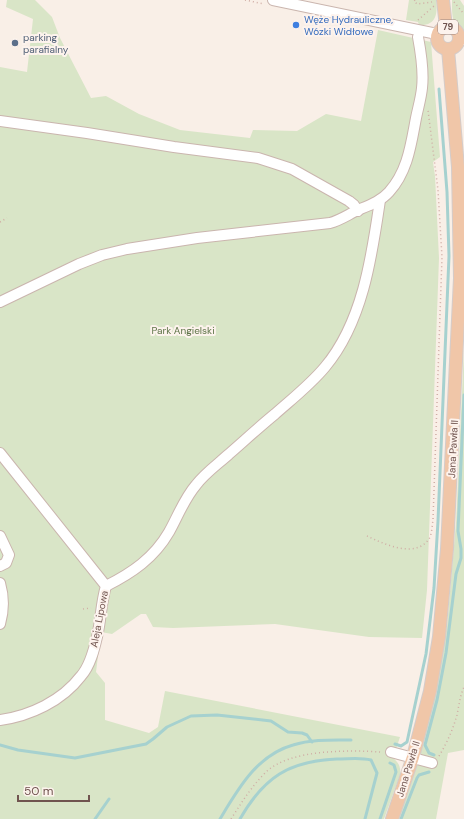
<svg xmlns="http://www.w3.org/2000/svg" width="464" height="819" font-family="'DM Sans',sans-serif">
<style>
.green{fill:#d9e5c7}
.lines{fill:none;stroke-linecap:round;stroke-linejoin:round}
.stream{stroke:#a6d1cf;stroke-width:3}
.minor-casing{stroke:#cab5ae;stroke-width:12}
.major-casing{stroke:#d4ccca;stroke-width:14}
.path{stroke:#d0ada5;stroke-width:1.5;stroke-dasharray:1 3;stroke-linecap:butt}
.minor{stroke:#fff;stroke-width:10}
.major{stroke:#f0c6a8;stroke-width:12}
.shop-dot{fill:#3f7fe0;stroke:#fdf3ed;stroke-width:1.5}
.service-dot{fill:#5c6f8a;stroke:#fdf3ed;stroke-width:1.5}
.labels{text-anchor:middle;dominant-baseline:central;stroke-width:4;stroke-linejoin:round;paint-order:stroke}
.shield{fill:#fdf3ed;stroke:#9a847e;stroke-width:1}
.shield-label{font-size:9px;font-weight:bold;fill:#70544f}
.shop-label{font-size:10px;fill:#366cbe;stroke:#fdf3ed;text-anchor:start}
.service-label{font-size:10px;fill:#4e5e75;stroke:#fdf3ed;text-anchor:start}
.park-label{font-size:10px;fill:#5e7448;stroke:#fdf3ed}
.street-label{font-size:10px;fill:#70544f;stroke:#fdf3ed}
</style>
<rect width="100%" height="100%" fill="#f9efe7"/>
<g class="green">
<path d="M7,0H35L52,17L60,38L91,98L106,96L139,114L180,130L250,138L253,130L297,131L326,114L361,121L378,30L431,42L440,157L433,162L435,176L439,258L427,590L422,638L369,637L275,624L173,628L153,627L146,614H141L112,634L101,632L96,672L105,683V720L149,733L158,727L165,691L400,737L393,758C399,763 401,767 400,775L384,819H0V67L27,72L33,19L6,7Z"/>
<path d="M409,0H436C438,14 436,26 419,25L418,22L406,20Z"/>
<path d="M452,0H460L464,6V32C451,27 452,12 452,0Z"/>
<polygon points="464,349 464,750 448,753 436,819 396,819 420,757 447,626 456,523"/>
</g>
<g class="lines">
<g class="stream">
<polyline points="395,744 401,746 407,742 426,654 434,588 438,521 449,256 447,192 439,89"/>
<polyline points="0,745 18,750 75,758 146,744 153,739 167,727 191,716 217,715 271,721 288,732 302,733 307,735 312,742"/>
<polyline points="434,755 429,753 425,745 437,700 446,653 456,574 461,558 461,549 458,531 464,395"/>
<polyline points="95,819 109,799"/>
<path d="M220,819C238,789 257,755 293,745C312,739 332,740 351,740"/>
<path d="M240,819C264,777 289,761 337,759C349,759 360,757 371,760L377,773L365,819"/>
<polyline points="380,819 396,772 394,765 390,763"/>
<polyline points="401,819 417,778 419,775 429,772"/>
</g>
<defs>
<g id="minor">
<polyline points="273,0 437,34"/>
<polyline points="459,39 464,40"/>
<polyline points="0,121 87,133 174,147 258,158 292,169 349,201 354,205 358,211"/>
<path d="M0,302L79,264L102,255L127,249L197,238L330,223C341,220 349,214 358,210C370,205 381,201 389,192C408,171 411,144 416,118C418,108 421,98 422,88C424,71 421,53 418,37"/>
<path d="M0,453L106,586C101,603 101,620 97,637C94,650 90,666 81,676C62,701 30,716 0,720"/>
<polyline points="0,536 9,555 6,563 0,566"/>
<path d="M0,583C4,597 4,610 0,624"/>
<path d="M106,586C132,573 154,558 169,532C178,516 184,499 196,485C205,473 218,464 229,454C244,441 259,427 275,414C292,399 311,384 325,367C363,322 372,255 380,200"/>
<polyline points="391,752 432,763"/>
</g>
<g id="major">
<polyline points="443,0 446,27"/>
<circle cx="448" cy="38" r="11"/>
<polyline points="392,819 413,757 430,691 439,637 447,549 460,278 458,167 448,49"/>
</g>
</defs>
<use href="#minor" class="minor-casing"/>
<use href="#major" class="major-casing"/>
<g class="path">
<polyline points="245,0 264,4"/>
<polyline points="415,0 414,1 417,4 432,2"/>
<polyline points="454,2 464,14"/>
<polyline points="418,20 434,6"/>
<polyline points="0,222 7,218"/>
<path d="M367,536C384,544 415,559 429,539C432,534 432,526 433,520L442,257L438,190L428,110"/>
<polyline points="83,609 91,608"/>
<path d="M439,756C447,743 453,729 457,715C459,705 460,696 464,687"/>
<path d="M231,819C242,802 251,787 266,772C290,749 349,750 381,752"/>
</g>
<use href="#minor" class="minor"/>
<use href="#major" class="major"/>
</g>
<circle class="shop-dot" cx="296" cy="25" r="4"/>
<circle class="service-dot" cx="15" cy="43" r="4"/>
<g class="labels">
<rect class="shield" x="438" y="20" width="20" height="14" rx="3"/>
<g class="shield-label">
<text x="448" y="27">79</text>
</g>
<g class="shop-label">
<text x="304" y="19">Węże Hydrauliczne,<tspan x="304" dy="12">Wózki Widłowe</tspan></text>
</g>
<g class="service-label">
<text x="23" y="37">parking<tspan x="23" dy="12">parafialny</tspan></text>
</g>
<g class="park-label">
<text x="183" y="330">Park Angielski</text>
</g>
<g class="street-label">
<text transform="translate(453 449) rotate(-87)">Jana Pawła II</text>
<text transform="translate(99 619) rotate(-79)">Aleja Lipowa</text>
<text transform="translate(408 769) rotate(-73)">Jana Pawła II</text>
</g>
</g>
<path d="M18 795v6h71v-6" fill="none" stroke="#70544f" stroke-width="2"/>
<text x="24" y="795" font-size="12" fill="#70544f" stroke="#fdf3ed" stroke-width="3" paint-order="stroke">50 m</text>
</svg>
